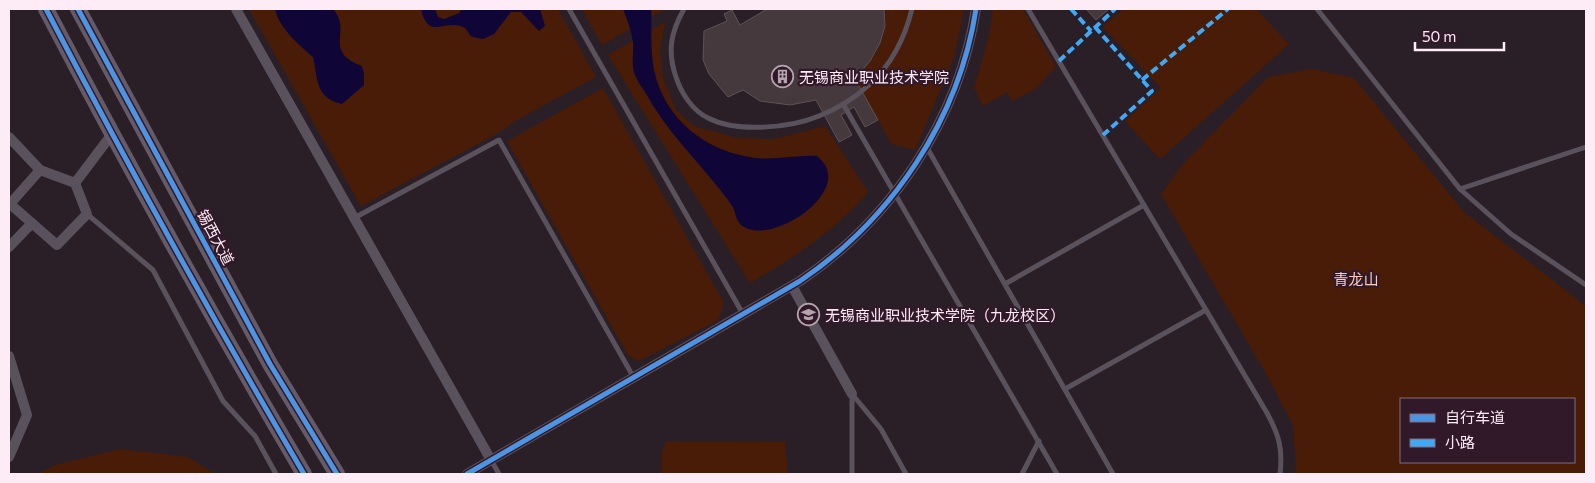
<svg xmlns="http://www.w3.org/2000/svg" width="1595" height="483" font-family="Commissioner,'Noto Sans SC',sans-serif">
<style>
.green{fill:#481c07;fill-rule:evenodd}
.water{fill:#0f0637}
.building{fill:#46393e;stroke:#5f5256}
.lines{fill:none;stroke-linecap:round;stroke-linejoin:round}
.lane{stroke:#59525d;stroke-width:5}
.street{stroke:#59525d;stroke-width:10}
.primary{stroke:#655b68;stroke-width:16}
.quiet{stroke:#3fa9f5;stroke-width:4;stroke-dasharray:8 4;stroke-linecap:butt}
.cycleway-casing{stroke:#311929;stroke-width:8}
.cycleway{stroke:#4d94e3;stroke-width:5}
.labels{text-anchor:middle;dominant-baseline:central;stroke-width:4.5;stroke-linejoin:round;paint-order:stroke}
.poi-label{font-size:15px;fill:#fdebf5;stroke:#311929;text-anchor:start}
.street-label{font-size:15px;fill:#fdebf5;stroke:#311929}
.park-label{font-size:15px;fill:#fbccb8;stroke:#311929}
</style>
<rect width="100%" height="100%" fill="#2b1f27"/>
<g class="green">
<polygon points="249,9 558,9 596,77 515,121 500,132 361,206"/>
<polygon points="582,9 665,9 602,45"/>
<path d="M885,9H964L954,57L915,150L892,144L855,80C874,59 889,38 885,9Z"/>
<polygon points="993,9 1023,9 1056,67 1035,89 1013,101 1007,92 983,106 974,88 989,36"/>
<polygon points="1123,9 1256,9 1289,44 1160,159 1125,121 1161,88 1103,27"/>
<path d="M665,22L660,51L663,78L676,110L694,126L737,138L774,139L825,126L868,192C838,228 791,260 750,283L608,55Z"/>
<path d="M1312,69L1354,78L1464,212L1586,306V474H1294L1296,469L1293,425L1268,377L1161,194L1182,165L1268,77ZM1401,399H1574V462H1401Z"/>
<polygon points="603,88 724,303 718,320 639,361 628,355 507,141"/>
<polygon points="667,441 785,442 788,474 662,474 662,451"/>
<polygon points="120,449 188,457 215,474 38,474 55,465"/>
</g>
<g class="water">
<path d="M275,9H333C353,31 322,51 362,66L364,74V85L342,104C315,98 318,79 313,57C299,45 279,28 275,9Z"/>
<path d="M421,9H435L438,17L444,19L459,13L462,9H540L545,26L539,31L521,12H511L494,34L483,39C480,38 474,38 471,36C468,33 467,29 463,27C444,19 428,41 421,9Z"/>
<path d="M623,9H651C652,29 650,50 654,70C665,120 706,152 756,158C777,160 796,155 817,156C841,175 822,200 803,214C788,224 764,236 746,228C735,223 737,214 732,206C729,201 725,196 721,191C695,158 665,129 645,92C641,86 636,79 634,72C631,61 634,52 633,42C631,30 627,19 623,9Z"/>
</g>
<g class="building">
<polygon points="767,9 884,9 885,26 880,43 870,61 855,79 878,120 865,127 854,107 841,115 852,135 839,142 816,100 790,105 760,101 743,90 728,97 709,74 703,60 704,31 727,21 724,14 732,10 740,25"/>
<polygon points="1086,9 1109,9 1096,20"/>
</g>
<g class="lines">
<g class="lane">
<polyline points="569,9 743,314"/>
<path d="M684,9C671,32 667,51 676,77C681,93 693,111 708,118C737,133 790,128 819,116C837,109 856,97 870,84C892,64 905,37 912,9"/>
<path d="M1028,9L1267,413C1279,435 1283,449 1280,474"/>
<polyline points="1317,9 1460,189 1511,234 1586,285"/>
<polyline points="843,104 1057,474"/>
<polyline points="926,146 1113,474"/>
<polyline points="1460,189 1586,147"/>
<polyline points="87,214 153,270 223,401 255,436 276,474"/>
<polyline points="354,218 499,140 634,378"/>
<polyline points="1005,284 1144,205"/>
<polyline points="1065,389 1206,310"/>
<polyline points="852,394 881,429 906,474"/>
<polyline points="491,460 499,474"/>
<polyline points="852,474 852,395"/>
<polyline points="1022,474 1039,441"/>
</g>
<g class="street">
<polyline points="236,9 491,460"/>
<polyline points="9,137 40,170 75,183 87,214 57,245 10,204 40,170"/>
<polyline points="75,183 112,134"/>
<polyline points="9,247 32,223"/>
<polyline points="792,286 852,394"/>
<polyline points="9,356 27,415 9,457"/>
<path d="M467,474L800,281C892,219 959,119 976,9"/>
</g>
<g class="primary">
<path d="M46,9C128,166 214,321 304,474"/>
<polyline points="78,9 270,364 337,474"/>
</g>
<g class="quiet">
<polyline points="1071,9 1091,31"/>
<polyline points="1095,27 1152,91 1103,135"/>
<polyline points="1059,61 1115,9"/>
<polyline points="1142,80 1228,9"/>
</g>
<defs>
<g id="cycleway">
<path d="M46,9C128,166 214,321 304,474"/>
<polyline points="78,9 270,364 337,474"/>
<path d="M467,474L800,281C892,219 959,119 976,9"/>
</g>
</defs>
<use href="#cycleway" class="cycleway-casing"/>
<use href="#cycleway" class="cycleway"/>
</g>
<defs>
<symbol id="building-ring" viewBox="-11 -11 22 22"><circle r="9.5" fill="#311929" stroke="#b4a4ad" stroke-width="1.5"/><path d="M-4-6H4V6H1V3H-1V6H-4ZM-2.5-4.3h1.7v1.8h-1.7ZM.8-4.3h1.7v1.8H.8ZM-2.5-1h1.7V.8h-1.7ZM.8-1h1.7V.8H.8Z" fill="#b4a4ad"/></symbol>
<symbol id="university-ring" viewBox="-11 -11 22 22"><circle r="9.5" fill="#311929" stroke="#b4a4ad" stroke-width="1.5"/><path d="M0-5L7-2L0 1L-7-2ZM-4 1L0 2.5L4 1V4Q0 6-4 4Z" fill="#b4a4ad"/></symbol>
</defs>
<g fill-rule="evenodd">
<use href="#building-ring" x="770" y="64" width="25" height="25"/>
<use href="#university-ring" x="796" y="302" width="25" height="25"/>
</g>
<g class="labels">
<g class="poi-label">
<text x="799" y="77">无锡商业职业技术学院</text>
<text x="825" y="315">无锡商业职业技术学院（九龙校区）</text>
</g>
<g class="street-label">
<text transform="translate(216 237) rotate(62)">锡西大道</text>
</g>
<g class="park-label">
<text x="1356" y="279">青龙山</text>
</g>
</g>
<rect width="1595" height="483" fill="none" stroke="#fdebf5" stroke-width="20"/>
<rect x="1400" y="398" width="175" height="65" fill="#311929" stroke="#836d7b"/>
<rect x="1410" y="414" width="25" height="8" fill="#4d94e3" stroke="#836d7b"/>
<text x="1445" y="423" font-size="15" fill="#fdebf5">自行车道</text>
<rect x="1410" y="439" width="25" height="8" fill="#3fa9f5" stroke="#836d7b"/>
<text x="1445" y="448" font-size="15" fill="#fdebf5">小路</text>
<path d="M1415 42v8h89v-8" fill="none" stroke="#fdebf5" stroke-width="2.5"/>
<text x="1422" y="42" font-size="15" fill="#fdebf5" stroke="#311929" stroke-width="4" paint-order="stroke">50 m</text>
</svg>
